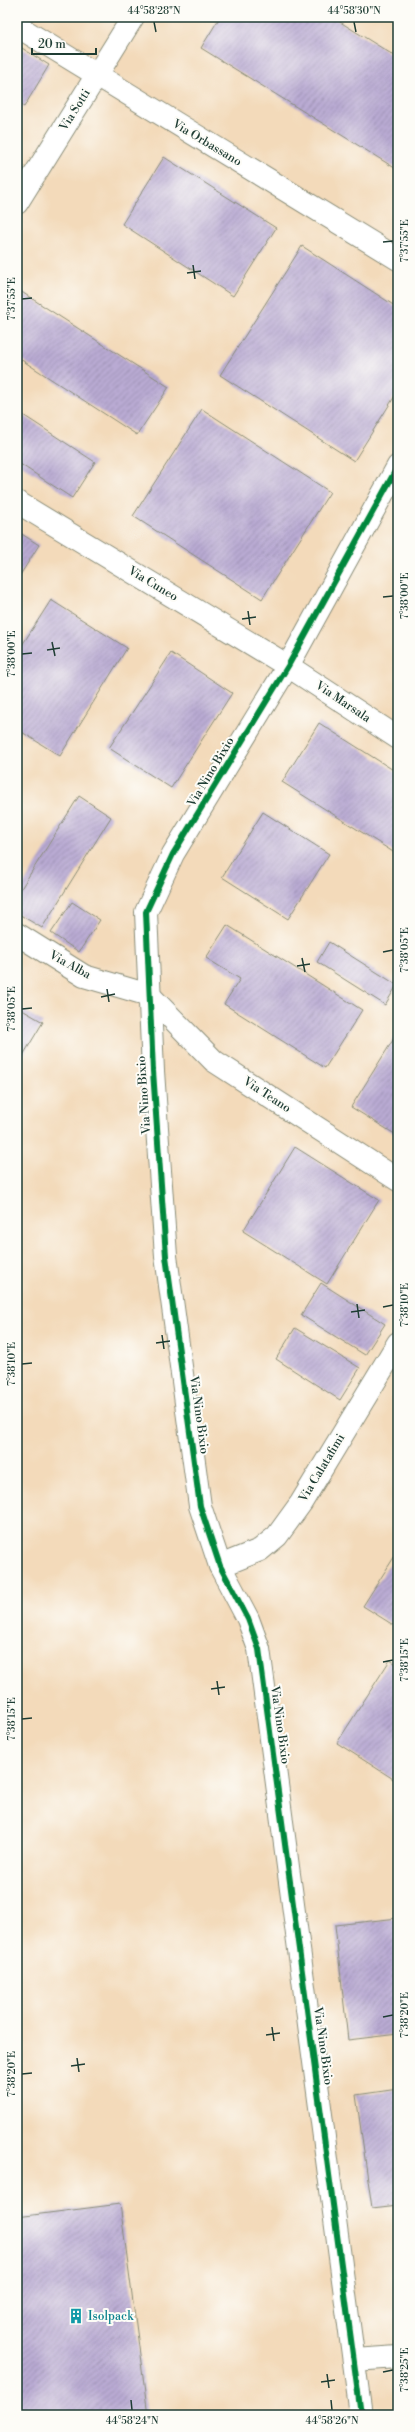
<svg xmlns="http://www.w3.org/2000/svg" width="415" height="2432" font-family="'Libre Bodoni',serif">
<style>
.building{fill:url(#building-hatch)}
.lines{fill:none;stroke-linecap:round;stroke-linejoin:round}
.minor-casing{stroke:#898c77;stroke-width:24}
.minor{stroke:#fff;stroke-width:22}
.cycleway-casing{stroke:#fdfcf7;stroke-width:8}
.cycleway{stroke:#00873e;stroke-width:6}
.ticks{fill:none;stroke:#1f3d34;stroke-width:1.5}
.labels{text-anchor:middle;dominant-baseline:central;stroke-width:4;stroke-linejoin:round;paint-order:stroke}
.street-label{font-size:12px;fill:#1f3d34;stroke:#fdfcf7}
.culture-label{font-size:12px;fill:#0d838f;stroke:#fdfcf7;text-anchor:start}
.neatline{fill:none;stroke:#1f3d34;stroke-width:1.5}
.ticks-label{font-size:10px;text-anchor:middle;fill:#1f3d34}
</style>
<defs>
<pattern id="building-hatch" width="6" height="6" patternUnits="userSpaceOnUse"><rect width="6" height="6" fill="#b9aad3"/><path d="M-1 1l2-2M0 6l6-6M5 7l2-2" fill="none" stroke="#968cac"/></pattern>
</defs>
<rect width="100%" height="100%" fill="#fdfcf7"/>
<filter id="ink" filterUnits="userSpaceOnUse"><feTurbulence type="fractalNoise" baseFrequency=".025" numOctaves="2"/><feDisplacementMap in="SourceGraphic" scale="8" xChannelSelector="R" yChannelSelector="G"/><feConvolveMatrix kernelMatrix="1 2 1 2 8 2 1 2 1" color-interpolation-filters="sRGB"/></filter>
<filter id="wash" filterUnits="userSpaceOnUse"><feTurbulence type="fractalNoise" baseFrequency=".012" numOctaves="4" result="noise"/><feDisplacementMap in="SourceGraphic" scale="16" xChannelSelector="R" yChannelSelector="G"/><feGaussianBlur stdDeviation="0.9" result="paint"/><feColorMatrix in="noise" values="0 0 0 0 0 0 0 0 0 0 0 0 0 0 0 0 0 1.4 0 .05"/><feComposite in="paint" operator="in"/></filter>
<g filter="url(#wash)">
<rect width="100%" height="100%" fill="#f3daba"/>
<g id="blocks">
<g class="building">
<polygon points="220,17 332,17 398,58 398,170 201,48"/>
<polygon points="17,45 49,65 24,107 17,102"/>
<polygon points="164,157 276,228 233,296 122,224"/>
<polygon points="302,246 398,308 398,391 354,461 220,375"/>
<polygon points="17,289 169,387 137,435 17,357"/>
<polygon points="202,409 330,492 262,599 133,516"/>
<polygon points="17,411 95,462 72,498 17,462"/>
<polygon points="17,531 39,545 17,580"/>
<polygon points="51,600 127,648 60,756 17,729 17,653"/>
<polygon points="171,653 232,693 171,788 109,748"/>
<polygon points="319,723 398,773 398,855 282,782"/>
<polygon points="79,796 111,817 42,928 17,913 17,895"/>
<polygon points="263,812 329,854 288,919 222,877"/>
<polygon points="72,902 100,920 79,952 51,933"/>
<polygon points="227,925 362,1010 325,1068 224,1004 240,979 206,958"/>
<polygon points="329,942 397,985 385,1005 317,962"/>
<polygon points="17,1007 43,1022 19,1062 17,1060"/>
<polygon points="398,1032 398,1136 351,1107"/>
<polygon points="295,1147 379,1200 327,1284 243,1231"/>
<polygon points="321,1283 385,1324 365,1355 301,1315"/>
<polygon points="295,1328 360,1368 340,1400 276,1359"/>
<polygon points="398,1551 398,1628 363,1606"/>
<polygon points="390,1660 398,1665 398,1782 337,1743"/>
<polygon points="398,1918 398,2034 348,2040 335,1925"/>
<polygon points="398,2089 398,2205 372,2208 356,2095"/>
<polygon points="120,2204 148,2415 17,2415 17,2217"/>
</g>
</g>
</g>
<g filter="url(#ink)">
<use href="#blocks" fill-opacity="0" stroke="#898c77" stroke-width="1"/>
<g class="lines">
<defs>
<g id="minor">
<polyline points="17,26 398,259"/>
<polyline points="17,203 133,17"/>
<polyline points="17,502 288,666 398,738"/>
<polyline points="17,934 84,976 149,995 214,1061 398,1180"/>
<polyline points="220,1566 260,1550 277,1536 301,1503 398,1343"/>
<polyline points="354,2360 398,2357"/>
<polyline points="361,2415 259,1649 248,1619 220,1566 200,1506 166,1256 153,1071 146,912 173,854 288,666 398,466"/>
</g>
</defs>
<use href="#minor" class="minor-casing"/>
<use href="#minor" class="minor"/>
<defs>
<polyline id="cycleway" points="361,2415 259,1649 248,1619 220,1566 200,1506 166,1256 153,1071 146,912 173,854 288,666 398,466"/>
</defs>
<use href="#cycleway" class="cycleway-casing"/>
<use href="#cycleway" class="cycleway"/>
</g>
</g>
<path class="ticks" d="M154,22L156,32M354,22L356,32M383,242L393,241M193,265L195,279M187,273L201,271M22,299L32,298M383,597L393,596M248,611L250,625M242,619L256,617M52,642L55,656M47,650L60,648M22,654L32,653M383,952L393,950M302,958L305,972M297,966L310,964M107,989L109,1002M101,997L115,994M22,1009L32,1008M357,1304L359,1318M383,1307L393,1305M351,1312L365,1310M162,1335L164,1349M156,1343L170,1341M22,1364L32,1363M383,1662L393,1660M217,1681L219,1695M211,1689L225,1687M22,1719L32,1718M383,2017L393,2015M272,2027L274,2041M266,2035L280,2033M77,2058L79,2072M71,2066L85,2064M22,2074L32,2073M383,2372L393,2370M327,2374L329,2388M321,2382L335,2380M131,2400L132,2410M331,2400L332,2410"/>
<defs>
<symbol id="building-bare" viewBox="-9 -9 18 18"><path d="M-4-6H4V6H1V3H-1V6H-4ZM-2.5-4.3h1.7v1.8h-1.7ZM.8-4.3h1.7v1.8H.8ZM-2.5-1h1.7V.8h-1.7ZM.8-1h1.7V.8H.8Z" fill="#0f9aa8" stroke="#fdfcf7" stroke-width="2.5" paint-order="stroke"/></symbol>
</defs>
<g fill-rule="evenodd">
<use href="#building-bare" x="65" y="2305" width="22" height="22"/>
</g>
<g class="labels">
<g class="street-label">
<text transform="translate(75 110) rotate(-58)">Via Sotti</text>
<text transform="translate(207 143) rotate(31)">Via Orbassano</text>
<text transform="translate(153 584) rotate(31)">Via Cuneo</text>
<text transform="translate(343 702) rotate(34)">Via Marsala</text>
<text transform="translate(211 772) rotate(-59)">Via Nino Bixio</text>
<text transform="translate(70 965) rotate(29)">Via Alba</text>
<text transform="translate(144 1095) rotate(-94)">Via Nino Bixio</text>
<text transform="translate(267 1095) rotate(33)">Via Teano</text>
<text transform="translate(199 1415) rotate(82)">Via Nino Bixio</text>
<text transform="translate(322 1468) rotate(-59)">Via Calatafimi</text>
<text transform="translate(280 1725) rotate(82)">Via Nino Bixio</text>
<text transform="translate(323 2046) rotate(82)">Via Nino Bixio</text>
</g>
<g class="culture-label">
<text x="88" y="2316">Isolpack</text>
</g>
</g>
<rect width="415" height="2432" fill="none" stroke="#fdfcf7" stroke-width="44"/>
<path d="M32 48v6h64v-6" fill="none" stroke="#1f3d34" stroke-width="2"/>
<text x="38" y="48" font-size="12" fill="#1f3d34" stroke="#fdfcf7" stroke-width="3" paint-order="stroke">20 m</text>
<rect x="22" y="22" width="371" height="2388" class="neatline"/>
<g class="ticks-label">
<text x="154" y="14">44°58'28"N</text>
<text x="354" y="14">44°58'30"N</text>
<text transform="translate(404 241) rotate(-90)" y="4">7°37'55"E</text>
<text transform="translate(11 299) rotate(-90)" y="4">7°37'55"E</text>
<text transform="translate(404 596) rotate(-90)" y="4">7°38'00"E</text>
<text transform="translate(11 654) rotate(-90)" y="4">7°38'00"E</text>
<text transform="translate(404 950) rotate(-90)" y="4">7°38'05"E</text>
<text transform="translate(11 1009) rotate(-90)" y="4">7°38'05"E</text>
<text transform="translate(404 1305) rotate(-90)" y="4">7°38'10"E</text>
<text transform="translate(11 1364) rotate(-90)" y="4">7°38'10"E</text>
<text transform="translate(404 1660) rotate(-90)" y="4">7°38'15"E</text>
<text transform="translate(11 1719) rotate(-90)" y="4">7°38'15"E</text>
<text transform="translate(404 2015) rotate(-90)" y="4">7°38'20"E</text>
<text transform="translate(11 2074) rotate(-90)" y="4">7°38'20"E</text>
<text transform="translate(404 2370) rotate(-90)" y="4">7°38'25"E</text>
<text x="132" y="2424">44°58'24"N</text>
<text x="332" y="2424">44°58'26"N</text>
</g>
</svg>
